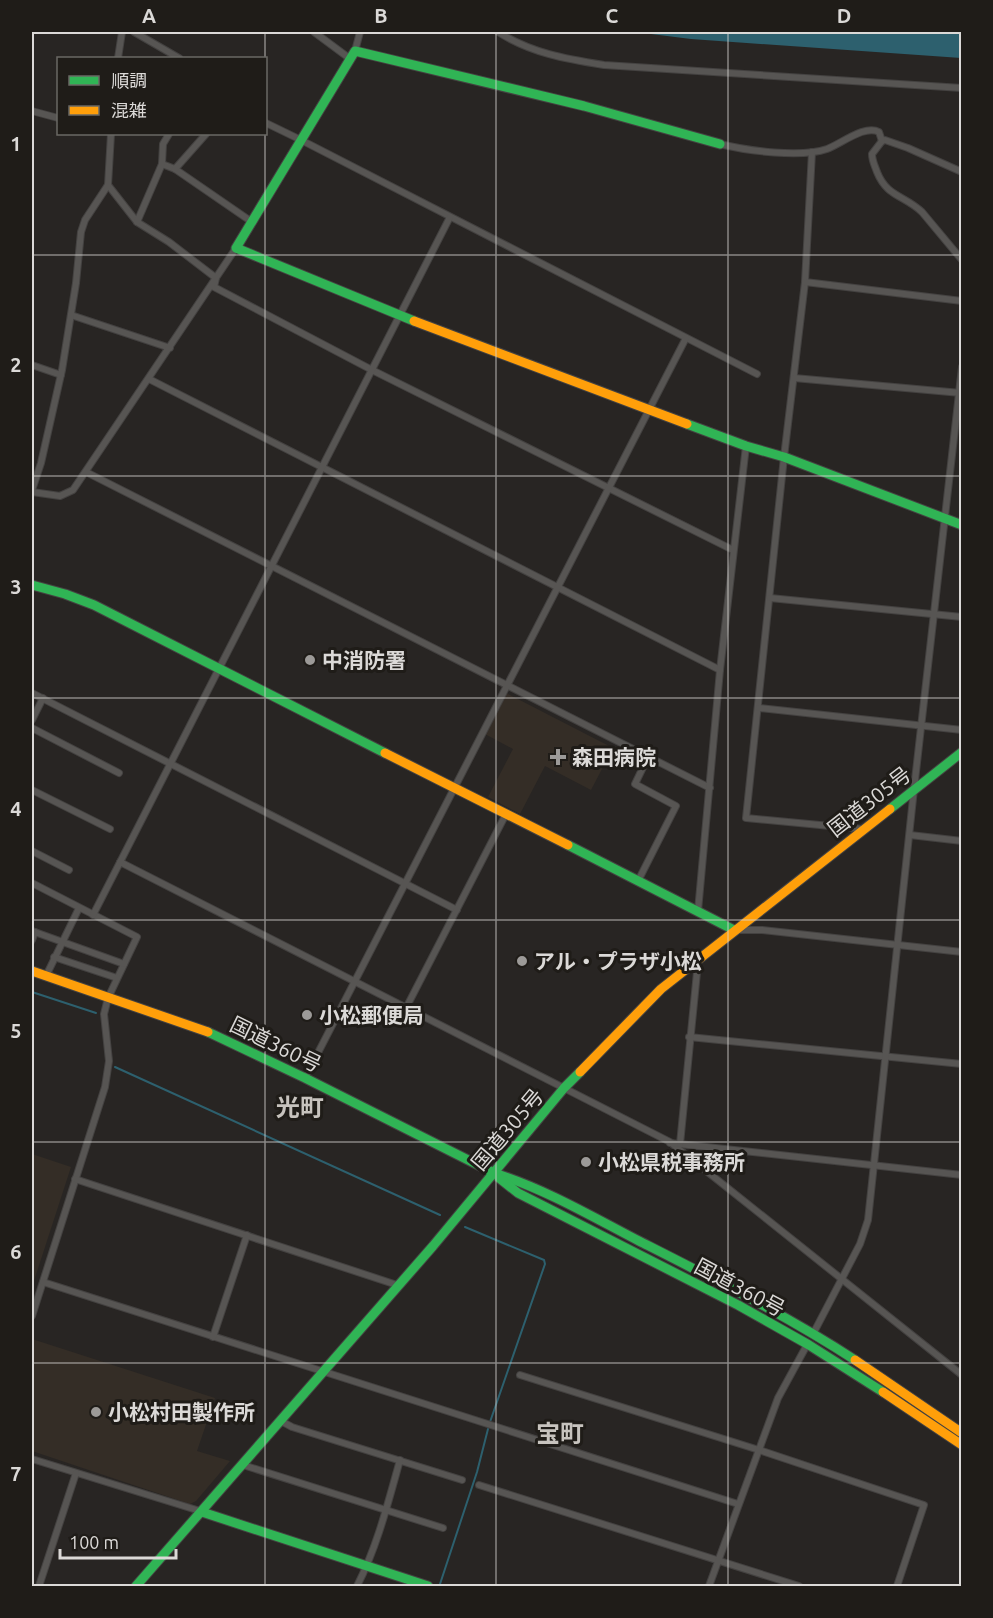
<svg xmlns="http://www.w3.org/2000/svg" width="993" height="1618" font-family="Ubuntu,'Noto Sans JP',sans-serif">
<style>
.built{fill:#342d26}
.water{fill:#2d606e}
.lines{fill:none;stroke-linecap:round;stroke-linejoin:round}
.stream{stroke:#2d606e;stroke-width:2}
.street-casing{stroke:#444241;stroke-width:8}
.fast-casing{stroke:#444241;stroke-width:11}
.slow-casing{stroke:#444241;stroke-width:11}
.street{stroke:#575553;stroke-width:6}
.fast{stroke:#30b455;stroke-width:9}
.slow{stroke:#ff9f0a;stroke-width:9}
.grid{fill:none;stroke:#dbd9d7;stroke-width:1.5;stroke-opacity:0.55}
.poi-dot{fill:#9c9a98;stroke:#1f1c18;stroke-width:2}
.labels{text-anchor:middle;dominant-baseline:central;stroke-width:6;stroke-linejoin:round;paint-order:stroke}
.poi-label{font-size:21px;font-weight:bold;fill:#dbd9d7;stroke:#1f1c18;text-anchor:start}
.street-label{font-size:21px;fill:#dbd9d7;stroke:#1f1c18}
.quarter-label{font-size:24px;font-weight:bold;fill:#c7c3be;stroke:#1f1c18}
.neatline{fill:none;stroke:#dbd9d7;stroke-width:2}
.grid-label{font-size:20px;text-anchor:middle;font-weight:bold;fill:#dbd9d7}
</style>
<rect width="100%" height="100%" fill="#282523"/>
<g class="built">
<polygon points="506,693 613,748 591,790 545,766 520,814 488,797 513,749 485,734"/>
<polygon points="32,1154 71,1167 32,1287"/>
<polygon points="32,1339 215,1398 197,1451 230,1461 196,1501 190,1504 32,1451"/>
</g>
<polygon class="water" points="635,32 961,32 961,58 691,39"/>
<g class="lines">
<g class="stream">
<polyline points="32,992 96,1013"/>
<polyline points="115,1067 440,1215"/>
<polyline points="465,1227 544,1260 545,1264 490,1422"/>
<polyline points="440,1584 477,1472 488,1429"/>
</g>
<defs>
<g id="street">
<polyline points="134,32 179,58"/>
<polyline points="314,32 349,58"/>
<path d="M498,32C531,53 566,59 604,65L962,88"/>
<polyline points="355,51 360,32"/>
<polyline points="118,58 122,32"/>
<polyline points="32,111 58,118"/>
<polyline points="266,123 301,140 757,374"/>
<path d="M882,141L872,154C872,161 875,166 877,172C887,197 904,195 922,212L962,260"/>
<polyline points="882,141 885,140 908,148 962,172"/>
<path d="M720,144C748,151 801,158 827,149C841,144 865,124 879,132L882,141"/>
<polyline points="812,152 805,282 784,457 746,818 862,829"/>
<polyline points="162,164 175,169 252,222"/>
<polyline points="175,169 206,134"/>
<polyline points="108,185 137,222 169,242 216,278 214,287 372,370 733,550"/>
<polyline points="137,222 162,164 163,144 169,134"/>
<polyline points="805,282 962,301"/>
<polyline points="71,315 170,348"/>
<polyline points="32,365 61,375"/>
<polyline points="794,378 961,393"/>
<polyline points="149,379 720,670"/>
<polyline points="86,472 710,788"/>
<polyline points="32,490 41,463 62,370 76,283 81,232 85,220 108,185 111,134"/>
<polyline points="32,492 60,496 73,490 236,248"/>
<polyline points="770,598 962,617"/>
<polyline points="32,693 457,910"/>
<polyline points="759,708 962,730"/>
<polyline points="32,720 43,698"/>
<polyline points="32,728 119,773"/>
<polyline points="32,790 110,829"/>
<polyline points="910,835 962,841"/>
<polyline points="32,851 69,870"/>
<polyline points="120,862 670,1142 962,1375"/>
<polyline points="638,881 676,806 635,784 648,757"/>
<polyline points="32,883 137,937 108,998 104,1014 109,1061 105,1087 32,1316"/>
<polyline points="698,911 720,670 746,446"/>
<polyline points="93,915 450,217"/>
<polyline points="738,930 762,930 962,952"/>
<polyline points="32,931 124,964"/>
<polyline points="32,940 35,932"/>
<polyline points="54,957 117,978"/>
<polyline points="46,976 79,908"/>
<polyline points="406,1008 506,814"/>
<polyline points="689,1037 962,1064"/>
<polyline points="305,1078 686,338"/>
<polyline points="670,1143 962,1175"/>
<polyline points="680,1144 698,962"/>
<polyline points="75,1179 397,1285"/>
<polyline points="43,1282 738,1504"/>
<polyline points="813,1334 860,1244 868,1220 914,789 962,367"/>
<polyline points="213,1337 247,1235"/>
<polyline points="520,1375 759,1450 924,1505 897,1586"/>
<polyline points="281,1421 292,1427 462,1480"/>
<polyline points="32,1459 200,1511"/>
<polyline points="243,1465 443,1528"/>
<polyline points="479,1485 799,1586"/>
<polyline points="39,1586 76,1473"/>
<path d="M357,1586C377,1547 388,1503 400,1460"/>
<polyline points="709,1586 778,1398 808,1343"/>
</g>
<g id="fast">
<polyline points="414,321 236,248 355,51 584,106 720,144"/>
<polyline points="687,424 746,446 784,457 962,525"/>
<polyline points="32,585 65,594 94,605 385,753"/>
<polyline points="890,809 962,752"/>
<polyline points="568,845 734,930"/>
<path d="M208,1032L305,1078L494,1173C545,1189 591,1216 639,1241C712,1278 786,1315 855,1360"/>
<polyline points="499,1178 518,1193 738,1305 809,1345 883,1392"/>
<polyline points="202,1512 428,1586"/>
<polyline points="136,1586 433,1246 564,1088 580,1072"/>
</g>
<g id="slow">
<polyline points="414,321 687,424"/>
<polyline points="385,753 568,845"/>
<polyline points="32,971 208,1032"/>
<polyline points="580,1072 661,989 890,809"/>
<polyline points="855,1360 962,1433"/>
<polyline points="883,1392 962,1445"/>
</g>
</defs>
<use href="#street" class="street-casing"/>
<use href="#fast" class="fast-casing"/>
<use href="#slow" class="slow-casing"/>
<use href="#street" class="street"/>
<use href="#fast" class="fast"/>
<use href="#slow" class="slow"/>
</g>
<path class="grid" d="M265,32V58M496,32V1586M728,32V1586M265,134V1586M32,255H962M32,476H962M32,698H962M32,920H962M32,1142H962M32,1363H962"/>
<g class="poi-dot">
<circle cx="310" cy="660" r="6"/>
<path d="M555 748h6v6h6v6h-6v6h-6v-6h-6v-6h6z"/>
<circle cx="522" cy="961" r="6"/>
<circle cx="307" cy="1015" r="6"/>
<circle cx="586" cy="1162" r="6"/>
<circle cx="96" cy="1412" r="6"/>
</g>
<g class="labels">
<g class="poi-label">
<text x="322" y="660">中消防署</text>
<text x="572" y="757">森田病院</text>
<text x="534" y="961">アル・プラザ小松</text>
<text x="319" y="1015">小松郵便局</text>
<text x="598" y="1162">小松県税事務所</text>
<text x="108" y="1412">小松村田製作所</text>
</g>
<g class="street-label">
<text transform="translate(869 801) rotate(-38)">国道305号</text>
<text transform="translate(276 1044) rotate(26)">国道360号</text>
<text transform="translate(507 1129) rotate(-50)">国道305号</text>
<text transform="translate(740 1287) rotate(28)">国道360号</text>
</g>
<g class="quarter-label">
<text x="300" y="1107">光町</text>
<text x="560" y="1433">宝町</text>
</g>
</g>
<rect width="993" height="1618" fill="none" stroke="#1f1c18" stroke-width="66"/>
<rect x="57" y="57" width="210" height="78" fill="#1f1c18" stroke="#6a6864" stroke-width="1.5"/>
<rect x="69" y="76" width="30" height="9" fill="#30b455" stroke="#6a6864" stroke-width="1.5"/>
<text x="111" y="87" font-size="18" fill="#dbd9d7">順調</text>
<rect x="69" y="106" width="30" height="9" fill="#ff9f0a" stroke="#6a6864" stroke-width="1.5"/>
<text x="111" y="117" font-size="18" fill="#dbd9d7">混雑</text>
<path d="M60 1549v9h116v-9" fill="none" stroke="#dbd9d7" stroke-width="3"/>
<text x="69" y="1549" font-size="18" fill="#dbd9d7" stroke="#1f1c18" stroke-width="4.5" paint-order="stroke">100 m</text>
<rect x="33" y="33" width="927" height="1552" class="neatline"/>
<g class="grid-label">
<text x="149" y="23">A</text>
<text x="381" y="23">B</text>
<text x="612" y="23">C</text>
<text x="844" y="23">D</text>
<text x="16" y="151">1</text>
<text x="16" y="372">2</text>
<text x="16" y="594">3</text>
<text x="16" y="816">4</text>
<text x="16" y="1038">5</text>
<text x="16" y="1259">6</text>
<text x="16" y="1481">7</text>
</g>
</svg>
